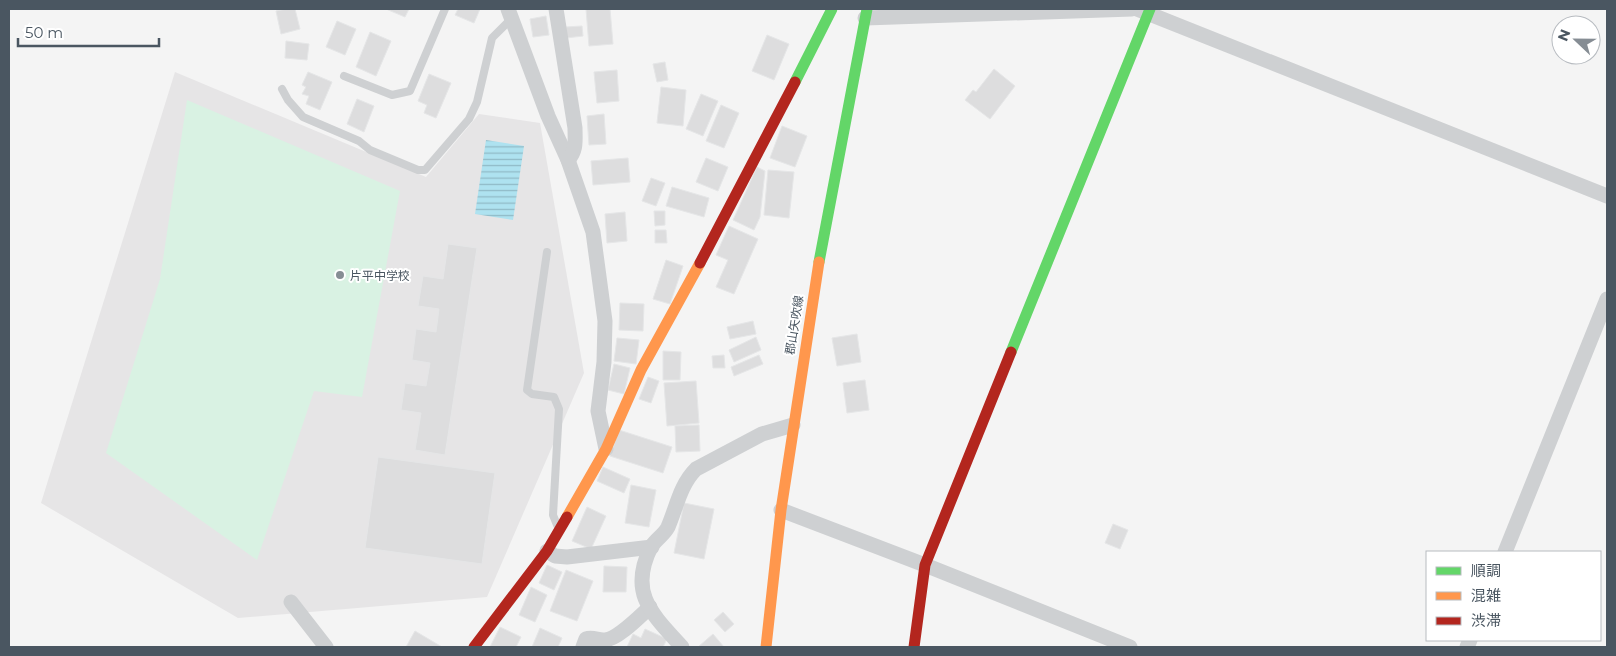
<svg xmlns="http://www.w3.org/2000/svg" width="1616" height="656" font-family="Montserrat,'Noto Sans JP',sans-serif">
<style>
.education{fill:#e6e5e6}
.grass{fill:#d9f2e3}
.water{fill:url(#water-rules)}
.building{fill:#ddddde;stroke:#e5e6e7}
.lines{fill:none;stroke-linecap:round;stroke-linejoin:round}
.lane{stroke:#ced0d2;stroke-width:8}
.street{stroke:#ced0d2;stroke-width:15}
.fast{stroke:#63d668;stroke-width:11}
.slow{stroke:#ff974d;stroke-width:11}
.jam{stroke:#b3261e;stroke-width:11}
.poi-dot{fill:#868d94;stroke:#fff;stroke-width:2}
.labels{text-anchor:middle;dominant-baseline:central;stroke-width:4;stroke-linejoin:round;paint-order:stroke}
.poi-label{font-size:12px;fill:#4a5661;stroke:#fff;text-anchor:start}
.street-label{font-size:12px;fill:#4a5661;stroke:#fff}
</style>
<defs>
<pattern id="water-rules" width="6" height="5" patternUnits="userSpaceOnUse" patternTransform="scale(1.25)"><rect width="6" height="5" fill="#aee2f0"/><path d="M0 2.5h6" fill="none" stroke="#90bac6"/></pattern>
</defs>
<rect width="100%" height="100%" fill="#f4f4f4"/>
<polygon class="education" points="175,72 426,177 479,114 540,123 584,373 487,597 238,618 41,503"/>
<polygon class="grass" points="187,100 400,191 362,397 314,391 257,560 106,453 160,279"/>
<polygon class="water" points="486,140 524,146 513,220 475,214"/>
<g class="building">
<polygon points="287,9 295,9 300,29 281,34 276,11"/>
<polygon points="386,9 409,9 405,17"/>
<polygon points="458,9 480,9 474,23 455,15"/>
<polygon points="586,9 610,9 613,44 589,46"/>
<polygon points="546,16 549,35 533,37 530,19"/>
<polygon points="337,21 356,29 345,55 326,47"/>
<polygon points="582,26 583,36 566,38 566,27"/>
<polygon points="370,32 391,41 376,76 356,67"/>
<polygon points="767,35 789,44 774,80 752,71"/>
<polygon points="286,41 309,44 307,60 285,58"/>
<polygon points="665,62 668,80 657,82 653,64"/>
<polygon points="994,69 1015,86 990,119 965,100 973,90 976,92"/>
<polygon points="617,70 619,101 597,103 594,72"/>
<polygon points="308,72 332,82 320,110 306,104 309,96 302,94 306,87 302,85"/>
<polygon points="429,74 451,83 436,118 424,113 427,105 418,101"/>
<polygon points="661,87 686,90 683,126 657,123"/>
<polygon points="701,94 718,101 703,136 686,129"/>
<polygon points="357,99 374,106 364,132 347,124"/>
<polygon points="721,105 739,113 724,148 706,141"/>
<polygon points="604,114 606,144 589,145 587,116"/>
<polygon points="782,126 807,136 795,167 770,158"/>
<polygon points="628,158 630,182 593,185 591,161"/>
<polygon points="706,158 728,167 718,191 696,182"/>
<polygon points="757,167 765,171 760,217 754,230 733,220"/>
<polygon points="768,170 794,172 789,218 764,215"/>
<polygon points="651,178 665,183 656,206 642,201"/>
<polygon points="672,187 709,198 704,217 666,206"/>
<polygon points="654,211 665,211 665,225 655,226"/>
<polygon points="625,212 627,241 607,243 605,214"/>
<polygon points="729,226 758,239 734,294 716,287 728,260 716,255"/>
<polygon points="655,230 666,230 667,243 655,243"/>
<polygon points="448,244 477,248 445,455 415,450 421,413 401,410 405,383 426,386 430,363 412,360 416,329 436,332 439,309 418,306 423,276 443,279"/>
<polygon points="666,260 683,266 670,304 653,299"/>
<polygon points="620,303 644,304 643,331 619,330"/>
<polygon points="753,321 756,334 730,339 727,327"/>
<polygon points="857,334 861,362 837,366 832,338"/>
<polygon points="756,337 761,350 734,362 729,350"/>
<polygon points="617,338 639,340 636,364 614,361"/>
<polygon points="663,351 681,352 680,380 663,380"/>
<polygon points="724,355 725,368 713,368 712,356"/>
<polygon points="759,355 763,364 734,376 731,367"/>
<polygon points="614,364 630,368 624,394 608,390"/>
<polygon points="648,377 659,381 651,403 639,399"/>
<polygon points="865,380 869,410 847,413 843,383"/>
<polygon points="696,381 699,423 667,426 664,383"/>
<polygon points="699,425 700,451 676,452 675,426"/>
<polygon points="619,430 672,447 663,473 610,456"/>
<polygon points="378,457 495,473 482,564 365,548"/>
<polygon points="603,467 630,479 624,493 597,481"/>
<polygon points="631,485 656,490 649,527 625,523"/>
<polygon points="684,503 714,509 704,559 674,553"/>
<polygon points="587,507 606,516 591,549 572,541"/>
<polygon points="1113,524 1128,530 1120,549 1105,543"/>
<polygon points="547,565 562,572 554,590 539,583"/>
<polygon points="604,566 627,567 626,592 603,592"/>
<polygon points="566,570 593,581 577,621 550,611"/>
<polygon points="531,587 547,595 535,622 519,615"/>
<polygon points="723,612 734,624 725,632 714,620"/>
<polygon points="500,627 521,637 516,647 490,647"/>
<polygon points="540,628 562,638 558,647 532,647"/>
<polygon points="645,629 667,639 663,647 627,647 633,634 641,638"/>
<polygon points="415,631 442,647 406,647"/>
<polygon points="713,634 724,647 698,647"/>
</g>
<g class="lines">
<g class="lane">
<polyline points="344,76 392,95 410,91 445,9"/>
<polyline points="282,89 288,100 303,117 359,141 370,150 418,170 425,170 469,119 477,102 492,38 511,19"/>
<polyline points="547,252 527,390 532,394 554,397 559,409 553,515 557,525"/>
</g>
<g class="street">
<polyline points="508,9 548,116 568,160 593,232 605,321 604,362 598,411 606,449"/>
<path d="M556,9L575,128C575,140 577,150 568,160"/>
<polyline points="1137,9 1607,196"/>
<polyline points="865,18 1132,9"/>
<polyline points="781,510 925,565 1130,647"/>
<polyline points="547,551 555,556 567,557 652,547"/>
<polyline points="1505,552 1607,299"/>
<polyline points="291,602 326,647"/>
<path d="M583,647L586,639C593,636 598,641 605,640C618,639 640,616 650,607"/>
<path d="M682,647C652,614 628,593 651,547C656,539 664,535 668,527C677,506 680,485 696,469L762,434L793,425"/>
<polyline points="1467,647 1470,640"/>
</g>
<g class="fast">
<polyline points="795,82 832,9"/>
<polyline points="819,262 867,9"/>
<polyline points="1011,352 1150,9"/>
</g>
<g class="slow">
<polyline points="567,517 606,449 641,370 700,263"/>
<polyline points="766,647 781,510 819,262"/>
</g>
<g class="jam">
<polyline points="700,263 795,82"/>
<polyline points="474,647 547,551 567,517"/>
<polyline points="914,647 925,565 1011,352"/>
</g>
</g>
<circle class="poi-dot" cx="340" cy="275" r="5"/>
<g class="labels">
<g class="poi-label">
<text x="350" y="275">片平中学校</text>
</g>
<g class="street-label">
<text transform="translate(794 325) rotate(-81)">郡山矢吹線</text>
</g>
</g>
<rect width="1616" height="656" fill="none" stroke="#4a5661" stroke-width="20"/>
<rect x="1426" y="551" width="175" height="90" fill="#ffffff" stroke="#b7bbc0"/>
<rect x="1436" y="567" width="25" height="8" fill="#63d668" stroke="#b7bbc0"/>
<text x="1471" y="576" font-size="15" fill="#4a5661">順調</text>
<rect x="1436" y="592" width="25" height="8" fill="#ff974d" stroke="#b7bbc0"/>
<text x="1471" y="601" font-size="15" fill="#4a5661">混雑</text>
<rect x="1436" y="617" width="25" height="8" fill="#b3261e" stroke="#b7bbc0"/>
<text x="1471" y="626" font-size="15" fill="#4a5661">渋滞</text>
<g transform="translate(1576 40) rotate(292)"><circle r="24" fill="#ffffff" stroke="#b7bbc0"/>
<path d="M0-4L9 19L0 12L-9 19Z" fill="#868d94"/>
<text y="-8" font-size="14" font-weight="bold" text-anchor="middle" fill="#4a5661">N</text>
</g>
<path d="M18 38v8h141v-8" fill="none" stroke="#4a5661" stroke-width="2.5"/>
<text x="25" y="38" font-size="15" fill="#4a5661" stroke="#ffffff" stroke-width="4" paint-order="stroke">50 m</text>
</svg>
